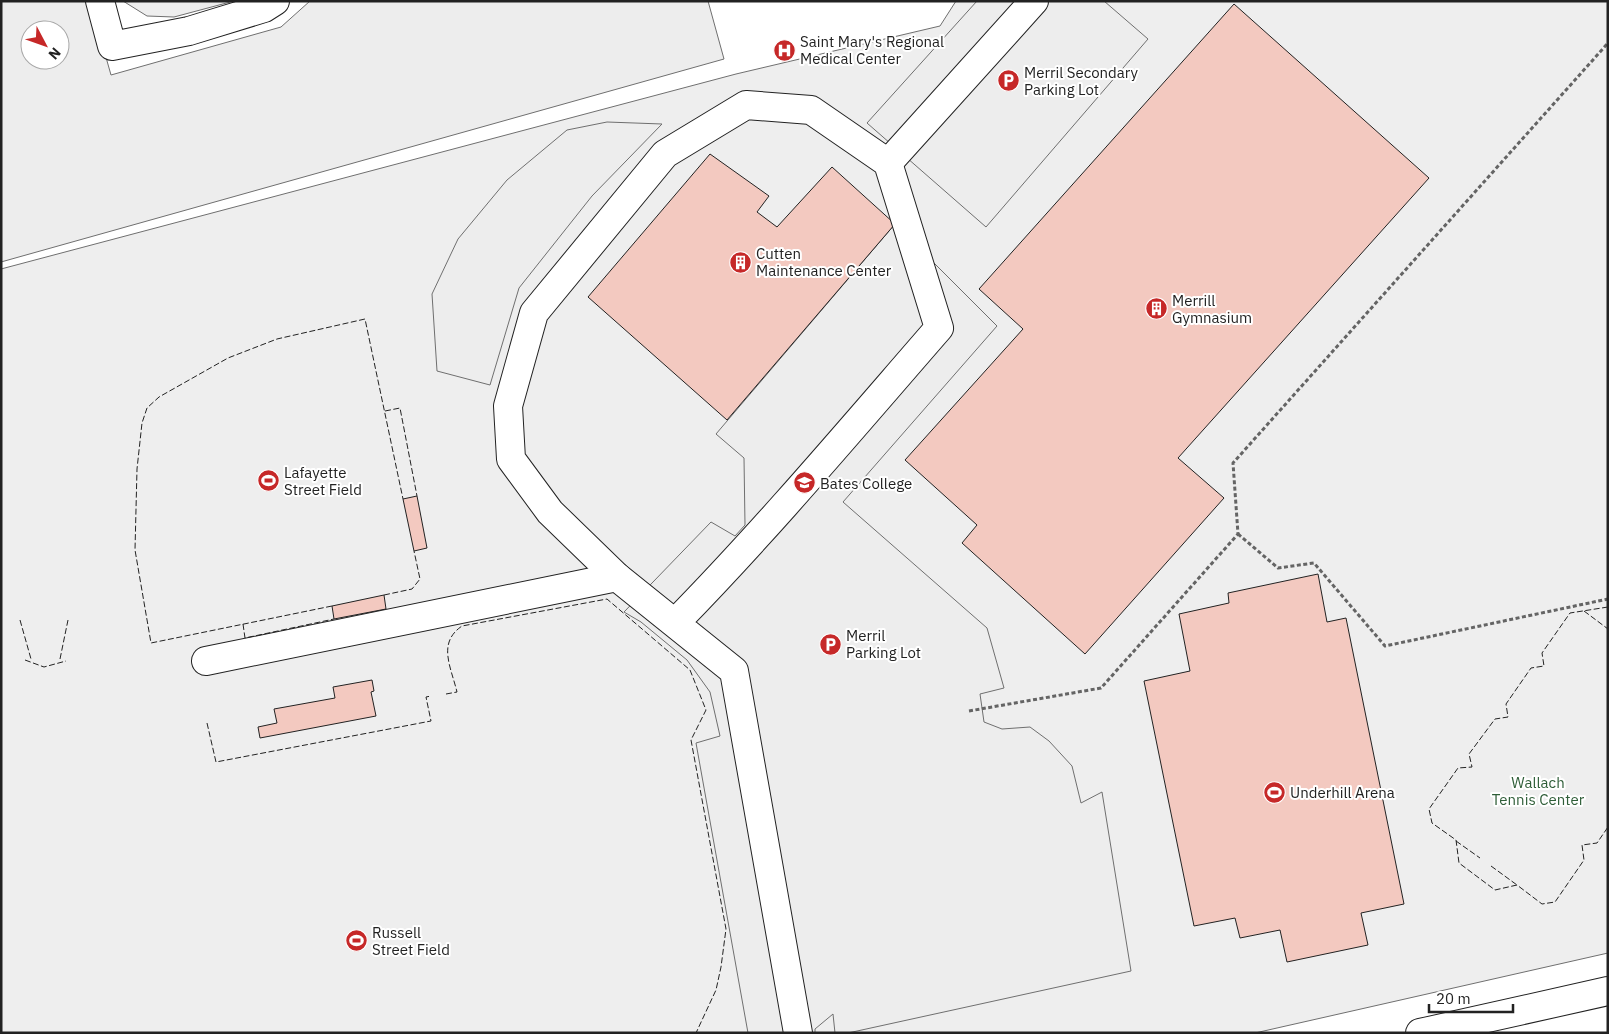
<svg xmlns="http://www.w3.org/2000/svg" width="1609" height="1034" font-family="'IBM Plex Sans',sans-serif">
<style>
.green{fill:#eee;stroke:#6f6f6f}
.parking{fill:#ededed;stroke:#6f6f6f;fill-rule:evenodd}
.building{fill:#f3c9c0;stroke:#222}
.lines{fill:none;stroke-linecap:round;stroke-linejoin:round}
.minor-casing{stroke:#222;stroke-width:30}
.major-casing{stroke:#222;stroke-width:30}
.path{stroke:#646464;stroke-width:3;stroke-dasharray:4 2.5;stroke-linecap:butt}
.minor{stroke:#fff;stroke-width:28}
.major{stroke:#fff;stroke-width:28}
.fence{stroke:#222;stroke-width:1;stroke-dasharray:6 2.5;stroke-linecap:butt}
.labels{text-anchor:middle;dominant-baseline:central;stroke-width:4;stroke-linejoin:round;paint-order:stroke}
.poi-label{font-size:15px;fill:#222;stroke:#fff;text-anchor:start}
.park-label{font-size:15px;fill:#2f5e38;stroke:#fff}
</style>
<rect width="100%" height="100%" fill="#fff"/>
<g class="green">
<polygon points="123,1 234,1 174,17 147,16"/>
<polygon points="956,1 1608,1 1608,953 1255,1033 1,1033 1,269 736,74 940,26"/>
</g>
<g class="parking">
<path d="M1,1H90L111,75L281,27L310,1H708L724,59L1,262ZM30,30H60V60H30Z"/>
<polygon points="977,1 1104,1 1148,39 986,227 867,123"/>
<polygon points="607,122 662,124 592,196 519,288 490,385 437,371 432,294 458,239 507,180 567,130"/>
<polygon points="895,224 997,326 843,502 987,628 1004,688 980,694 984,722 1002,729 1030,727 1049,741 1072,766 1081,803 1102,792 1131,971 848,1033 835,1033 833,1014 815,1029 815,1033 748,1033 696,743 720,736 710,692 687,660 641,622 624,612 711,522 735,536 745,525 744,458 716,434"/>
</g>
<g class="building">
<polygon points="1234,4 1429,178 1178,458 1224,498 1085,654 962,543 977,525 905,460 1023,329 979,289"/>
<polygon points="710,154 769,196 757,212 777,227 832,167 895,224 727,420 588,297"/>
<polygon points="417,496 427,548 414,551 403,499"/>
<polygon points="1318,574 1327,622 1346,618 1404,904 1361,913 1368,945 1287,962 1280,930 1240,938 1235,918 1194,926 1144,681 1190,671 1179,614 1229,603 1228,593"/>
<polygon points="384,595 386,609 334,619 332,606"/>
<polygon points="372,680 374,691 371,692 376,716 260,738 258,727 277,723 274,709 335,698 333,687"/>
</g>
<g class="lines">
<defs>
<g id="minor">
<polyline points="100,1 112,46 189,31 264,8 275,1"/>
<polyline points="888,163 1034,1"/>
<path d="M675,623C767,529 852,428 939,328L888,163L811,110L746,105L665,154L534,313L508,406L511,459L550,512L617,577L734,671L798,1033"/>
<polyline points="206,661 617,577"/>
</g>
<polyline id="major" points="1420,1033 1608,991"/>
</defs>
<use href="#minor" class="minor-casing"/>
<use href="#major" class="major-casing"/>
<g class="path">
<polyline points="1238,534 1278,568 1314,563 1385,646 1608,599"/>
<polyline points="969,711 1101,688 1238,534 1233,463 1608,43"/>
</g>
<use href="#minor" class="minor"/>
<use href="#major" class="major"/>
<g class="fence">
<polyline points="385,411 400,408 417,496"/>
<polyline points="384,595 412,589 420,579 414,551"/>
<polyline points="332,606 151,643 135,550 137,469 142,423 147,408 159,397 228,358 277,339 365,319 403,499"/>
<polyline points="1608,607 1570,613 1542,653 1544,666 1531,668 1506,704 1508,717 1495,719 1469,754 1472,767 1458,768 1429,809 1432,823 1456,840 1459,863 1495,890 1517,885 1542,904 1555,902 1584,860 1582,845 1597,843 1608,827"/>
<polyline points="1584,611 1608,629"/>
<polyline points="20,620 31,659"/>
<polyline points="243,624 245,638 334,619"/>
<polyline points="60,659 68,620"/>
<polyline points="25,660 44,667 66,661"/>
<path d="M446,694L457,692C451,667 437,643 462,626L607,599L690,670L706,710L691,740L726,929L721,967L716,990L696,1033"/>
<polyline points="207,723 216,762 431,721 426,697 431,696"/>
<polyline points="1456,841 1480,858"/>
<polyline points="1491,866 1517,885"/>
</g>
</g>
<defs>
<symbol id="hospital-disc" viewBox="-11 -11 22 22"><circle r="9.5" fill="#c62828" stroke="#fff"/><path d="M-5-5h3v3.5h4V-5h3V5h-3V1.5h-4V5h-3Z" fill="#fff"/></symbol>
<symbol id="parking-disc" viewBox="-11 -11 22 22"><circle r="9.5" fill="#c62828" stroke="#fff"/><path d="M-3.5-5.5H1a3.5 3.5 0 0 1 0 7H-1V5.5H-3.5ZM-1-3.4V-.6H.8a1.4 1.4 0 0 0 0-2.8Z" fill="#fff"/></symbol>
<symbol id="building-disc" viewBox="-11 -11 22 22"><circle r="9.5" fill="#c62828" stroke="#fff"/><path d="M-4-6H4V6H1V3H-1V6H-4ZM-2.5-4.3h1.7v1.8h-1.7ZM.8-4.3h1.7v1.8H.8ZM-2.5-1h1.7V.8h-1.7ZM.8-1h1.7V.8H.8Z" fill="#fff"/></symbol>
<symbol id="stadium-disc" viewBox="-11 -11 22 22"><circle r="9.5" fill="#c62828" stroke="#fff"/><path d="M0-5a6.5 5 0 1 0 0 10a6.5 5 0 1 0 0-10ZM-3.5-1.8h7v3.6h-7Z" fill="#fff"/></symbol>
<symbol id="university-disc" viewBox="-11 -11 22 22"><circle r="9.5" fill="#c62828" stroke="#fff"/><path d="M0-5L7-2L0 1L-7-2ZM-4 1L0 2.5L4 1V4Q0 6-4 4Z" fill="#fff"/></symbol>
</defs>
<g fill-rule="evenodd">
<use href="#hospital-disc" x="772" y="38" width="25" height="25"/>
<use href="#parking-disc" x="996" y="68" width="25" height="25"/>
<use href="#building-disc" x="728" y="250" width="25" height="25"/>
<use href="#building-disc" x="1144" y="296" width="25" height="25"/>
<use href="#stadium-disc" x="256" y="468" width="25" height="25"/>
<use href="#university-disc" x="792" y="470" width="25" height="25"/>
<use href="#parking-disc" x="818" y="632" width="25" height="25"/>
<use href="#stadium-disc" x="1262" y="780" width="25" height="25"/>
<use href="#stadium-disc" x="344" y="928" width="25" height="25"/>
</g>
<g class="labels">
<g class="poi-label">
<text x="800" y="41">Saint Mary's Regional<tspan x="800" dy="17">Medical Center</tspan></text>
<text x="1024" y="72">Merril Secondary<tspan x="1024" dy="17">Parking Lot</tspan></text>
<text x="756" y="253">Cutten<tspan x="756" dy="17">Maintenance Center</tspan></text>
<text x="1172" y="300">Merrill<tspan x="1172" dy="17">Gymnasium</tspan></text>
<text x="284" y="472">Lafayette<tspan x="284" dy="17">Street Field</tspan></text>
<text x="820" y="483">Bates College</text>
<text x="846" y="635">Merril<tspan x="846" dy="17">Parking Lot</tspan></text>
<text x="1290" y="792">Underhill Arena</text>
<text x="372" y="932">Russell<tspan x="372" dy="17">Street Field</tspan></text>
</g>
<g class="park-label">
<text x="1538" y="782">Wallach<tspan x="1538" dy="17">Tennis Center</tspan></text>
</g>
</g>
<rect width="1609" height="1034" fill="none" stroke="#222222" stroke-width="5"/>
<g transform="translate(45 45) rotate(131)"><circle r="24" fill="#ffffff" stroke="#a7a7a7"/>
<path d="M0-4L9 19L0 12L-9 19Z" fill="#c62828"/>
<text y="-8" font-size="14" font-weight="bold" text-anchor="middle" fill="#222222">N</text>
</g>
<path d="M1429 1004v8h84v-8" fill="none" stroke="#222222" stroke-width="2.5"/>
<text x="1436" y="1004" font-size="15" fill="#222222" stroke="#ffffff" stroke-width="4" paint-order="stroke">20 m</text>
</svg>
